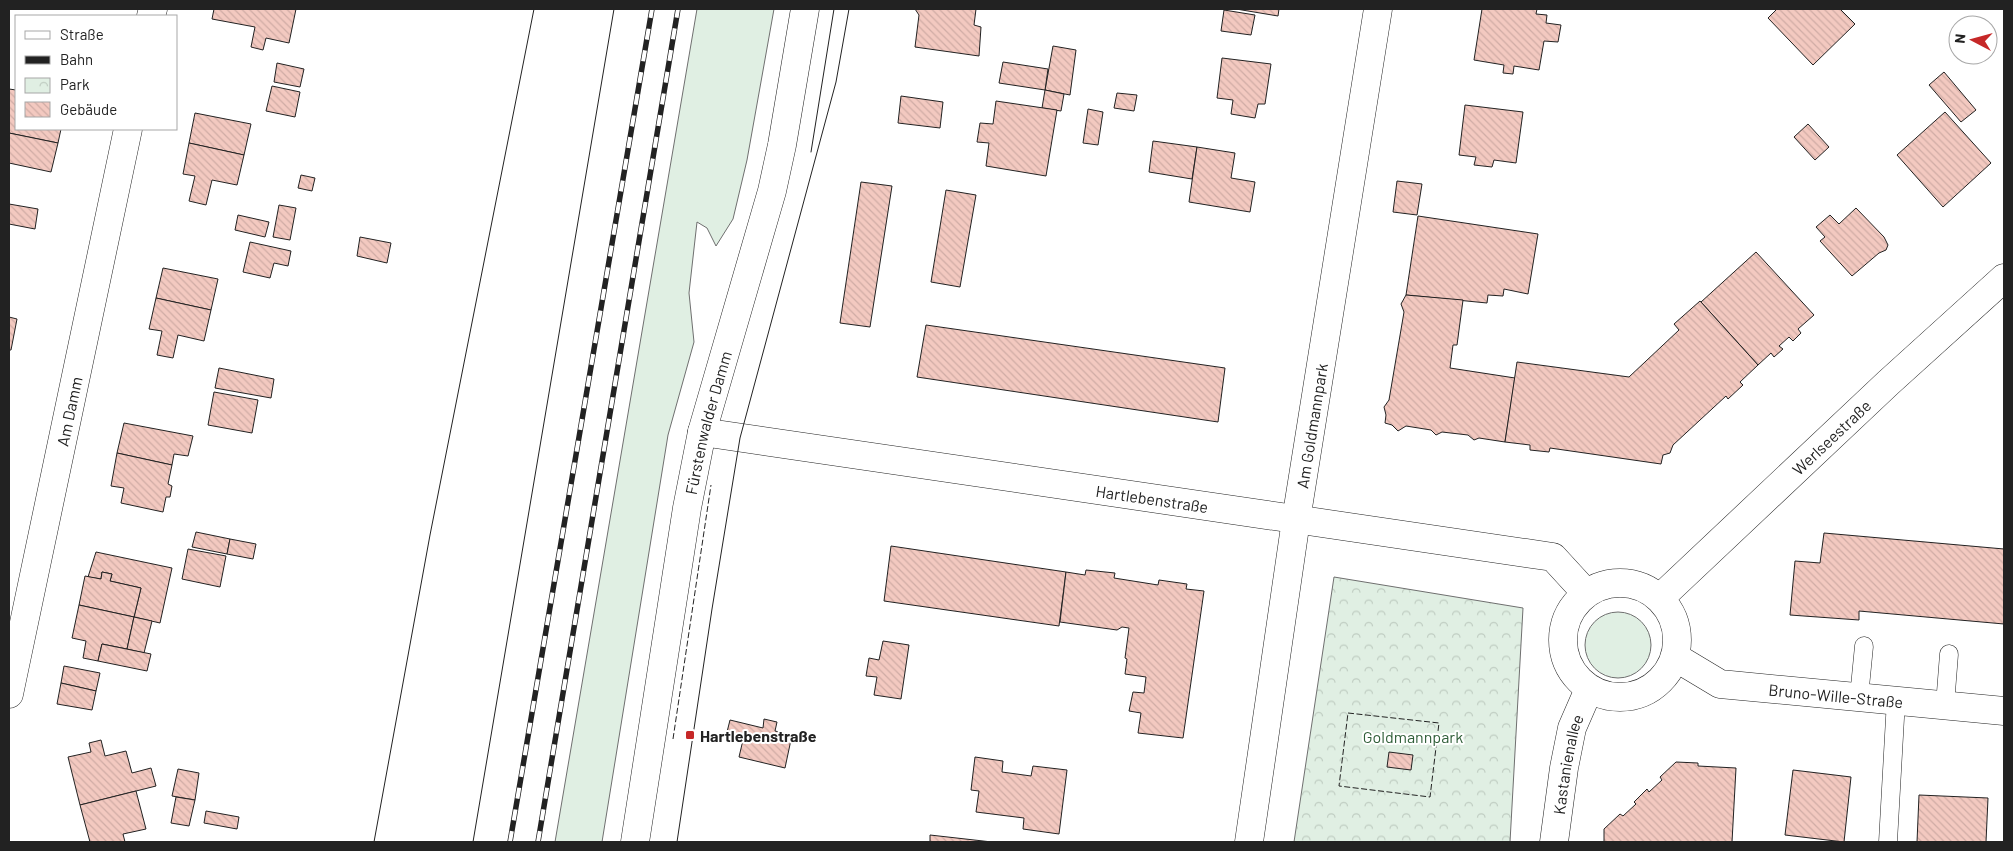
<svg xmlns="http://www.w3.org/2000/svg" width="2013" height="851" font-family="Barlow,sans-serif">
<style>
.green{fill:#e0efe3;stroke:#6f6f6f}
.park{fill:url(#park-crowns);stroke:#6f6f6f}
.building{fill:url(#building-back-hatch);stroke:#222}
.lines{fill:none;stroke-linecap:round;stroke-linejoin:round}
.service-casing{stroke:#222;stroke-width:19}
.minor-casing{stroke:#222;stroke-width:29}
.secondary-casing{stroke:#222;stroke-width:29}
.service{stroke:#fff;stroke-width:18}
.minor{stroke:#fff;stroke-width:28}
.secondary{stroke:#fff;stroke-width:28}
.tram{stroke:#222;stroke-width:1}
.rail-casing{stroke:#222;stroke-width:5.5}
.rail{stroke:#fff;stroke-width:4;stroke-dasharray:11;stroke-linecap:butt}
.fence{stroke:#222;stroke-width:1;stroke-dasharray:6 2.5;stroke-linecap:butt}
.poi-dot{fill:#c62828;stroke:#fff;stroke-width:2}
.labels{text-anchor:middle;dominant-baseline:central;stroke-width:4;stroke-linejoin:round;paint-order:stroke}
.street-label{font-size:16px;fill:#222;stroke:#fff}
.poi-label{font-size:16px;font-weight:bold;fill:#222;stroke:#fff;text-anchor:start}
.park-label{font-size:16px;fill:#2f5e38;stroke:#fff}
</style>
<defs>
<pattern id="park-crowns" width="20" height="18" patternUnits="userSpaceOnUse" patternTransform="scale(1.25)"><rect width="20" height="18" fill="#e0efe3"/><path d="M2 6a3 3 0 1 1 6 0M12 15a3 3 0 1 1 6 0" fill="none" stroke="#c0cdc2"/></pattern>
<pattern id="building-back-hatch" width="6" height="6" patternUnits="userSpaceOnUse" patternTransform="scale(1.25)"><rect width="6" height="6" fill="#f3c9c0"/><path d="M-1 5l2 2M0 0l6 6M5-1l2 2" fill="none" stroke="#d0aca5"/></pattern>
</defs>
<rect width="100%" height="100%" fill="#fff"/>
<g class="green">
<polygon points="697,9 774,9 747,160 733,219 716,246 707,228 697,222 689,293 694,342 668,435 602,842 555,842"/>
<circle cx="1618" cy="645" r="33"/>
</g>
<polygon class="park" points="1334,577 1523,608 1510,842 1294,842"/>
<g class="building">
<polygon points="214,9 296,9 289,43 266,38 263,50 251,47 255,27 212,19"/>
<polygon points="915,9 976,9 974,25 981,27 979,56 915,47 919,15"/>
<polygon points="1236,9 1279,9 1278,16"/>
<polygon points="1482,9 1537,9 1536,14 1547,15 1546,23 1561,25 1558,42 1544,41 1539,70 1514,66 1513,74 1503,73 1504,65 1474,60"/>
<polygon points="1777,9 1840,9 1855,24 1813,65 1768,18"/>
<polygon points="1224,10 1255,15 1251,35 1221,31"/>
<polygon points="1053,46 1076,50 1070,95 1045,90"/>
<polygon points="1222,58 1271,64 1265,104 1258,104 1255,118 1231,114 1233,100 1217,98"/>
<polygon points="1003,62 1048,69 1045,90 999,83"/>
<polygon points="277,63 304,69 300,87 274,82"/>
<polygon points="1944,72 1976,110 1961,122 1929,85"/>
<polygon points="272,86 300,92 295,117 266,111"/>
<polygon points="9,89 16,90 16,129 61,129 58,143 9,133"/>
<polygon points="1045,90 1064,94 1061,111 1042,108"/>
<polygon points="1117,93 1137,95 1134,111 1114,108"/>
<polygon points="901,96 943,102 940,128 898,123"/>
<polygon points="996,101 1057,110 1046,176 986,166 989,143 977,142 980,123 993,124"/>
<polygon points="1465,105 1523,112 1516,163 1494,160 1492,167 1474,165 1476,157 1459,155"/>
<polygon points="1088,109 1103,112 1098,145 1083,143"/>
<polygon points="1945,112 1991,163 1943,207 1897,155"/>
<polygon points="195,113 251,124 244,155 189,143"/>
<polygon points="1808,124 1829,147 1815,160 1794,137"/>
<polygon points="9,133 58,143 51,172 9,163"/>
<polygon points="1153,141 1197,147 1192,179 1149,172"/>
<polygon points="189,143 244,155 237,185 212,180 206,205 189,201 195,176 183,174"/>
<polygon points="1197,147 1235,153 1231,178 1255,182 1250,212 1189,202"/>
<polygon points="301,175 315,178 312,191 298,188"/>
<polygon points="1397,181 1422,184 1417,215 1393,212"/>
<polygon points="861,182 892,186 870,327 840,323"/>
<polygon points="946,190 976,195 960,287 931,282"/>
<polygon points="9,204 38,209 35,229 9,224"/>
<polygon points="279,205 296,208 290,240 273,237"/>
<polygon points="1856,208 1884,237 1888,245 1886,250 1879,253 1852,276 1820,241 1825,237 1816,227 1830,215 1839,224"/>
<polygon points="238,215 269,222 265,237 235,230"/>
<polygon points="1418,216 1538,234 1528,294 1504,289 1503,296 1488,295 1487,303 1406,295"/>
<polygon points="360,237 391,243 387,263 357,256"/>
<polygon points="250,242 291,251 288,266 274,263 270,278 243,272"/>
<polygon points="1756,252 1814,315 1798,329 1801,333 1793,341 1789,337 1779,346 1783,349 1774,357 1771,353 1758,365 1701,302"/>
<polygon points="163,268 218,279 211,310 156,298"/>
<polygon points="1406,295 1463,300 1457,345 1453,345 1450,368 1515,378 1505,442 1479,438 1474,440 1468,435 1442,432 1436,435 1431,430 1406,426 1398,431 1392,425 1385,423 1386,415 1384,407 1389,400 1404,312 1401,304"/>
<polygon points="156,298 211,310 204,341 178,335 173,358 157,355 162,331 149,329"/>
<polygon points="1700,301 1758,365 1740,382 1743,385 1728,399 1726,396 1673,445 1670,453 1663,455 1661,464 1550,448 1549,452 1530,450 1530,445 1505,442 1517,362 1629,377 1679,330 1674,324"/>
<polygon points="9,317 17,319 11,350 9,350"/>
<polygon points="926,325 1225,368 1218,422 917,377"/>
<polygon points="219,368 274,379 271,398 215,388"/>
<polygon points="214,392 258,400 252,433 208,425"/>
<polygon points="124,423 193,436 188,456 174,454 172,465 117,453"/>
<polygon points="117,453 172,465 168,484 172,486 170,497 166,497 163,512 121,503 124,488 111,486"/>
<polygon points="196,532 230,539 227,554 192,547"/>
<polygon points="1824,533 2004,549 2004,624 1859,611 1859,620 1790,615 1795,561 1820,563"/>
<polygon points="230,539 256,544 253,559 227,554"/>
<polygon points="891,546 1066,572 1059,626 884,601"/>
<polygon points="188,549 226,556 220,587 182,579"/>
<polygon points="96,552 172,568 160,623 134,617 141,588 110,581 112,574 102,572 101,579 88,577"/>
<polygon points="1086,570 1115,573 1114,578 1158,585 1159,580 1187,584 1186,589 1204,591 1183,738 1138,733 1141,713 1129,711 1133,692 1144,693 1146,677 1125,674 1127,659 1125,658 1129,628 1122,627 1117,630 1060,622 1066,572 1085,575"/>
<polygon points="102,572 112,574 110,581 141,588 134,617 79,605 85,576 101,579"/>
<polygon points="79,605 134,617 127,649 102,644 98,661 83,658 86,641 72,638"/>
<polygon points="134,617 152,621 144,653 127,649"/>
<polygon points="883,641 909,645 901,699 874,695 877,677 866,676 869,658 879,660"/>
<polygon points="102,644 151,654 147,671 98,661"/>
<polygon points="64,666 100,673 96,691 61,683"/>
<polygon points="61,683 96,691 92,710 57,704"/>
<polygon points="764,719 777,722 775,731 792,735 785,768 739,757 743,740 726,736 730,720 763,728"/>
<polygon points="101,740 105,756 126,751 132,773 151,768 156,786 80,805 68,757 91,752 89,743"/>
<polygon points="1389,752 1413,755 1411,770 1387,767"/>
<polygon points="975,757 1003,761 1002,772 1031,776 1033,766 1067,770 1059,834 1023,829 1024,818 976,812 979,791 971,790"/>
<polygon points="1676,762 1698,763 1698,766 1736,768 1732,842 1604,842 1604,829 1620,814 1623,816 1636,804 1634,802 1647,789 1649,792 1662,780 1660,777"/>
<polygon points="178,769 199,773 195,800 172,796"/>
<polygon points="1793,770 1851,777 1844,842 1785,835"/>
<polygon points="136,791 146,829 123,834 125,842 90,842 80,805"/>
<polygon points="1919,795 1988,798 1986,842 1917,842"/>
<polygon points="176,797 195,800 189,826 171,823"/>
<polygon points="206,811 239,817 237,829 204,823"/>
<polygon points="930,835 992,842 930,842"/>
</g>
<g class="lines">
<defs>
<g id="service">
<polyline points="1859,697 1864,646"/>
<polyline points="1945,705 1949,654"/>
<polyline points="1888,842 1896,700"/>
</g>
<g id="minor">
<polyline points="151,16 153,9"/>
<path id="s1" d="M702,432L1553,557L1586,593"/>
<circle cx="1620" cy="640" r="57"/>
<path id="s2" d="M1660,598L1888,383L2004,278"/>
<path id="s3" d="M1675,657L1720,684L2004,711"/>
<path id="s4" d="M9,694L128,129"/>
<path id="s5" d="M1249,842L1296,520L1378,9"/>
<path id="s6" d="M1554,842L1564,768L1572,728L1589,689"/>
</g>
<g id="secondary">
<path id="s7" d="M635,842L687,508L702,432L772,191L782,145L805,9"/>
</g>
</defs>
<use href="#service" class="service-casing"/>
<use href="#minor" class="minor-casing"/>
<use href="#secondary" class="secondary-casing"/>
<use href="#service" class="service"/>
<use href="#minor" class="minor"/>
<use href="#secondary" class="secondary"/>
<g class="tram">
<polyline points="811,152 834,9"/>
<polyline points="374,842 430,535 534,9"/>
<polyline points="473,842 614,9"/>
<polyline points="677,842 712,609 740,438 836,82 849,9"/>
</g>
<defs>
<g id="rail">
<polyline points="510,842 652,9"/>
<polyline points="538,842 678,9"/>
</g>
</defs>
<use href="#rail" class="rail-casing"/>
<use href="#rail" class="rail"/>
<g class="fence">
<polygon points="1348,713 1439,723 1430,797 1339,786"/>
<polyline points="673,739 711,485"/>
</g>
</g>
<rect class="poi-dot" x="685" y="730" width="10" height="10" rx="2.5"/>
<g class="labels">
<g class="street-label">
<text stroke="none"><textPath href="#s4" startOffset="289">Am Damm</textPath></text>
<text stroke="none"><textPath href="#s7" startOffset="426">Fürstenwalder Damm</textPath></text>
<text stroke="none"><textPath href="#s5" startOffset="421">Am Goldmannpark</textPath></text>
<text stroke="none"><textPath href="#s2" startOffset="235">Werlseestraße</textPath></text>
<text stroke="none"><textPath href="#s1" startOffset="455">Hartlebenstraße</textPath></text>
<text stroke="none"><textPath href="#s3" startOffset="169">Bruno-Wille-Straße</textPath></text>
<text stroke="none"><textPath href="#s6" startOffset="79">Kastanienallee</textPath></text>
</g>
<g class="poi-label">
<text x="700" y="735">Hartlebenstraße</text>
</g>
<g class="park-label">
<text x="1413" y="736">Goldmannpark</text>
</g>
</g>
<rect width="2013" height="851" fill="none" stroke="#222222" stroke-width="20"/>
<rect x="15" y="15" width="162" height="115" fill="#ffffff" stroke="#a7a7a7"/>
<rect x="25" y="31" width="25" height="8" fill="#ffffff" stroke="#a7a7a7"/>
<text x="60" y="40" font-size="15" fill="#222222">Straße</text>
<rect x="25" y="56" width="25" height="8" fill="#222222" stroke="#a7a7a7"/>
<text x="60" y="65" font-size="15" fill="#222222">Bahn</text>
<rect x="25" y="78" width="25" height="15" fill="url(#park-crowns)" stroke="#a7a7a7"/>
<text x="60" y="90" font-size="15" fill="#222222">Park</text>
<rect x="25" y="102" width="25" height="15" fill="url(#building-back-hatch)" stroke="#a7a7a7"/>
<text x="60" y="115" font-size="15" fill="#222222">Gebäude</text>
<g transform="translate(1973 40) rotate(276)"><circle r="24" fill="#ffffff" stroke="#a7a7a7"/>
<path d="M0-4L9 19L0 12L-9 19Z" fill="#c62828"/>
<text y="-8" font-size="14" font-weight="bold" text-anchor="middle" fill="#222222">N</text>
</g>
</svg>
